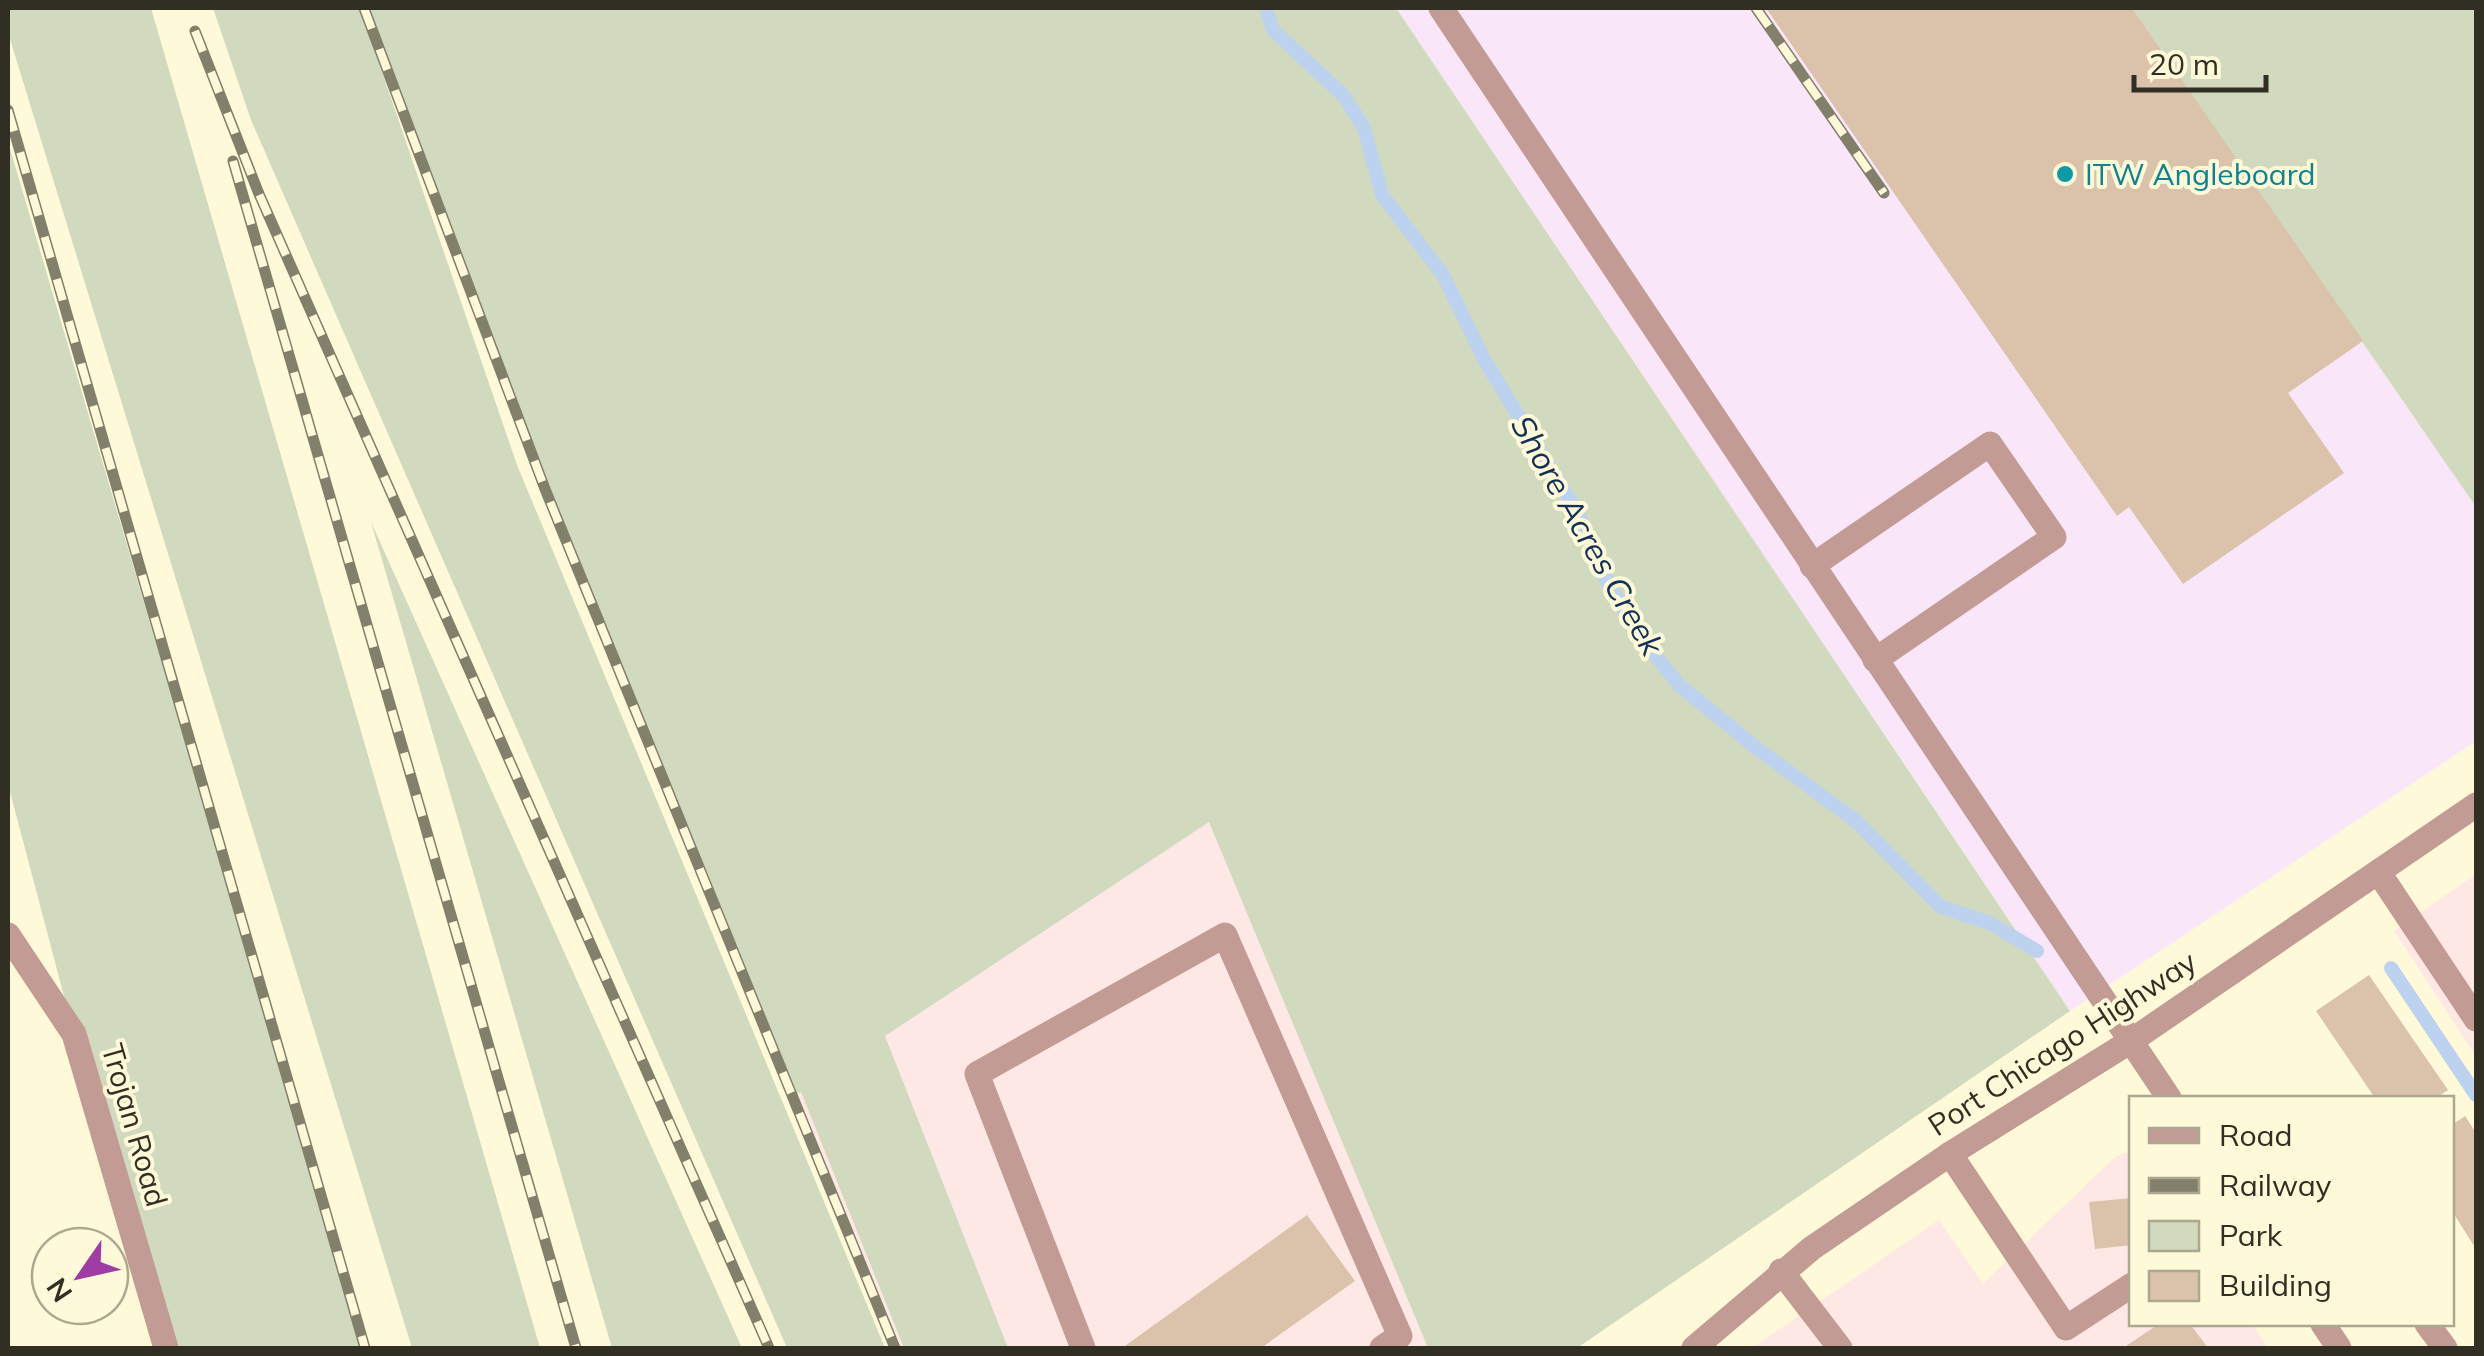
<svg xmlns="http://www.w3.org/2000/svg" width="2484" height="1356" font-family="Mulish,sans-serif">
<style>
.commercial{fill:#fee8e5}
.industrial{fill:#f9e7f9}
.green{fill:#d1d9bf}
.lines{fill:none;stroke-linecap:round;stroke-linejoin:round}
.stream{stroke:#bdd2ee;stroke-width:14}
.building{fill:#dac2ab}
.minor{stroke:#c29c94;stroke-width:25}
.rail-casing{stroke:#827f6b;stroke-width:11}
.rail{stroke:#fef9d9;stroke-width:8;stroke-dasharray:22;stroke-linecap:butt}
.culture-dot{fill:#0f9aa8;stroke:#fef9d9;stroke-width:4}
.labels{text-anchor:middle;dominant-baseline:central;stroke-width:8;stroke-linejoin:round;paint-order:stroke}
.culture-label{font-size:30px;fill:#0d838f;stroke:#fef9d9;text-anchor:start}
.street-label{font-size:30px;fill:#312f23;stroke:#fef9d9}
.water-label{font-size:32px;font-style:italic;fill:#133156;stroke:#fef9d9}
</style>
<rect width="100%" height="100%" fill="#fef9d9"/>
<g class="commercial">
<polygon points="1209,821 1428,1348 894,1348 794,1096"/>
<polygon points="2476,874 2476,1056 2394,931"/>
<polygon points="2128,1152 2132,1324 2252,1324 2268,1348 1752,1348 1939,1220 1983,1284 2115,1157"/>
</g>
<polygon class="industrial" points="1396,8 2132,8 2476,507 2476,741 2070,1011"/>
<g class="green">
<polygon points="8,8 151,8 540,1348 412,1348 10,39"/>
<polygon points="213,8 360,8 517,465 885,1348 787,1348 251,120"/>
<polygon points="364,8 1396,8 2070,1011 1577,1348 1428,1348 1209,822 885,1036 1008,1348 904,1348 801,1092 794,1096 545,489"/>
<polygon points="2132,8 2476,8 2476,507"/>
<polygon points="8,142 364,1348 166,1348 74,1034 8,784"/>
<polygon points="371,522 742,1348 612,1348"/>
</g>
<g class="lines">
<g class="stream">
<polyline points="1266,8 1273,30 1344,96 1364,128 1382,195 1443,275 1485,361 1577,512 1601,571 1636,631 1679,685 1759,750 1856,821 1941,907 1990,923 2037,951"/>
<polyline points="2391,968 2476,1095"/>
</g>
</g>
<g class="building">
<polygon points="1766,8 2132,8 2363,341 2288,393 2344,473 2183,584 2129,507 2117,516"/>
<polygon points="2369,975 2448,1090 2436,1098 2375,1098 2316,1011"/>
<polygon points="2465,1116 2476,1133 2476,1249 2452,1211 2452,1125"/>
<polygon points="2132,1198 2132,1245 2095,1249 2089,1202"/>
<polygon points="1307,1215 1355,1281 1261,1348 1122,1348"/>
<polygon points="2159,1324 2190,1324 2208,1348 2123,1348"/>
</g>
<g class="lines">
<g class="minor">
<polyline points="1441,8 2169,1098"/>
<polyline points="1812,566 1990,444 2054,537 1875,660"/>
<polyline points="2379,873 2476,1019"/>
<polyline points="8,935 74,1034 166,1348"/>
<polyline points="1950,1154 2066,1328 2132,1285"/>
<polyline points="1781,1271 1840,1348"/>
<polyline points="2323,1324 2339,1348"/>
<polyline points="2427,1324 2445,1348"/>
<polyline points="1083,1348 977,1074 1225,935 1400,1336 1382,1348"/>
<polyline points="1694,1348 1812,1248 1950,1154 2131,1041 2476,805"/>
</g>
<defs>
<g id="rail">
<polyline points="364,8 545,489 895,1348"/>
<polyline points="1756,8 1884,193"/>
<polyline points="195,31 259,194 769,1348"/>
<polyline points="8,110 365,1348"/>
<polyline points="233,161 576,1348"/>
</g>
</defs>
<use href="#rail" class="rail-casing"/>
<use href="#rail" class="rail"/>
</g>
<circle class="culture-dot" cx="2065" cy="174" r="10"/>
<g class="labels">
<g class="culture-label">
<text x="2085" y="174">ITW Angleboard</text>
</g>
<g class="street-label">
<text transform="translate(2062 1043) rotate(-33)">Port Chicago Highway</text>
<text transform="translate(135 1125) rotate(74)">Trojan Road</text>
</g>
<g class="water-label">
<text transform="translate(1588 535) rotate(60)">Shore Acres Creek</text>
</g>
</g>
<rect width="2484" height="1356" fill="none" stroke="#312f23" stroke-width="20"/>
<rect x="2129" y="1096" width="325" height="230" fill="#fef9d9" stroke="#aca890" stroke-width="2.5"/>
<rect x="2149" y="1128" width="50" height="15" fill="#c29c94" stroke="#aca890" stroke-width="2.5"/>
<text x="2219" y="1146" font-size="30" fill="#312f23">Road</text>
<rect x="2149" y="1178" width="50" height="15" fill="#827f6b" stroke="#aca890" stroke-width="2.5"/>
<text x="2219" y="1196" font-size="30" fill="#312f23">Railway</text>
<rect x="2149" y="1221" width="50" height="30" fill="#d1d9bf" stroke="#aca890" stroke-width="2.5"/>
<text x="2219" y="1246" font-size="30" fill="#312f23">Park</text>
<rect x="2149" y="1271" width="50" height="30" fill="#dac2ab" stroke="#aca890" stroke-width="2.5"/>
<text x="2219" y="1296" font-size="30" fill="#312f23">Building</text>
<g transform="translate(80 1276) rotate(236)"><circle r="48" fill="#fef9d9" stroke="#aca890" stroke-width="2.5"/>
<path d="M0-8L18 38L0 25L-18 38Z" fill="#9f3da4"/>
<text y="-15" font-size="28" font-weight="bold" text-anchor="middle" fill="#312f23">N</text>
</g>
<path d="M2134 75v15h132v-15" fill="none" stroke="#312f23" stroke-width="5"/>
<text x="2149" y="75" font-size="30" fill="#312f23" stroke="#fef9d9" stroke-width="8" paint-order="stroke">20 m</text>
</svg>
